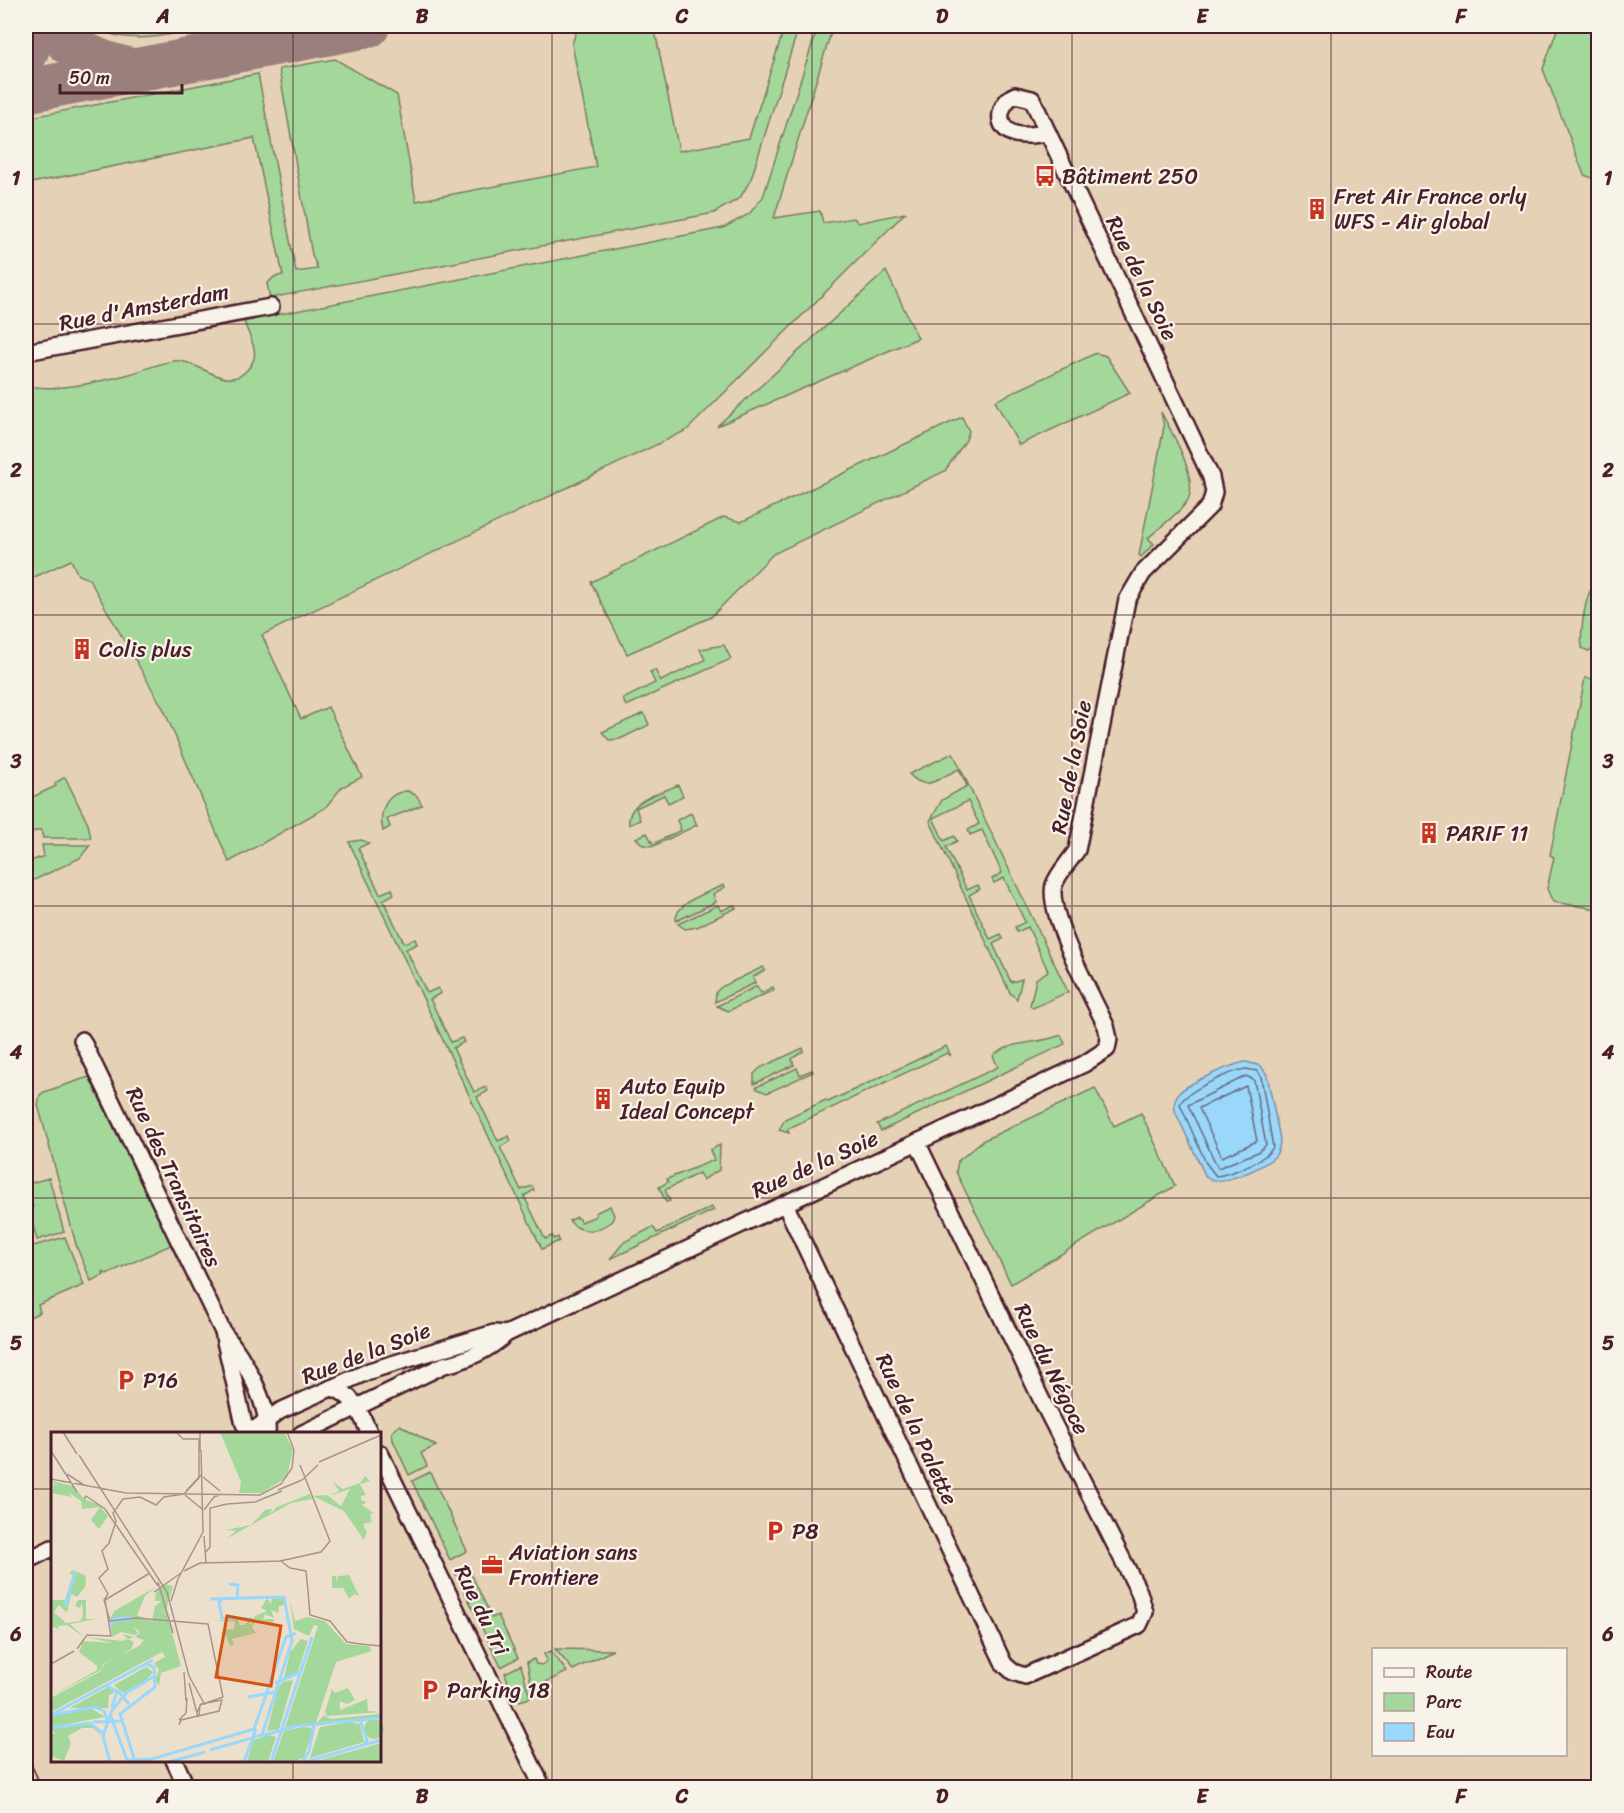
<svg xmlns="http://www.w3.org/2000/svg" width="1624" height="1813" font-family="Sriracha,sans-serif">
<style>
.built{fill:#e5d1b6;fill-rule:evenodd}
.green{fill:#a4d89b;stroke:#777c63;stroke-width:1.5}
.water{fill:#99d8fa;stroke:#798ea7;stroke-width:1.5}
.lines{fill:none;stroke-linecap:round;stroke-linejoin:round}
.shore{stroke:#6a697e;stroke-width:1.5}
.taxiway{stroke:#9b7f7b;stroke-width:44}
.minor-casing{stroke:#4a1f2b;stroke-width:20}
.minor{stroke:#f7f3e8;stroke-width:15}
.tram{stroke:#4a1f2b;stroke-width:1.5}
.grid{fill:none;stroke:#4a1f2b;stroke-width:1.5;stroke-opacity:0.55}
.labels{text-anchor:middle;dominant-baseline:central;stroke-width:4.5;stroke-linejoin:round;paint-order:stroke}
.poi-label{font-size:22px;fill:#4a1f2b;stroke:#f7f3e8;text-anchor:start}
.street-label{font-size:22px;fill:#4a1f2b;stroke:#f7f3e8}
.inset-river{fill:none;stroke:#99d8fa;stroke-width:3}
.inset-road{fill:none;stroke:#ab928b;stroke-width:1.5}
.view{fill:#d8530f;fill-opacity:0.15;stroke:#d8530f;stroke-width:3}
.inset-edge{fill:none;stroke:#4a1f2b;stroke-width:3}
.neatline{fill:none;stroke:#4a1f2b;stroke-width:2}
.grid-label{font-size:20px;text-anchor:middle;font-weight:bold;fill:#4a1f2b}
</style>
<rect width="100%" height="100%" fill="#ecdfcb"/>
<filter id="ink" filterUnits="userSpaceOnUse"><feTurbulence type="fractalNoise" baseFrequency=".0167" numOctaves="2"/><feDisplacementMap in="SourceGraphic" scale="12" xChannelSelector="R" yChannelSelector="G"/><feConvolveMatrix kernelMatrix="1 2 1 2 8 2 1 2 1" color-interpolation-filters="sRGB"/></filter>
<g filter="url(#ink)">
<path class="built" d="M26,26H1598V1787L26,1788ZM52,1434H380V1760H52ZM1374,1650H1566V1754H1374Z"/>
<g class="green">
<path d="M107,26H213C177,32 138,46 102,31Z"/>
<polygon points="578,26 654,26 679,151 749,138 785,26 799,26 751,179 740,198 714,213 270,298 267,284 274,277 283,275 254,138 26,184 26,118 258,74 296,272 318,269 312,255 279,69 335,59 397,95 416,201 596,167 572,44"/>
<path d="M818,26H833L774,218L820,211L823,223L854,218L858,223L905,213L687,430L262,635L301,719L328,707L362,777L342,787L325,808L229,862L164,710L89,579L78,575L71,560L26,581V386C58,392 98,382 130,374C144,370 158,363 174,361C197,358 225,393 246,371C264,354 249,339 244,321L723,228L749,214L763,197Z"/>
<polygon points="1562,26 1598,26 1598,180 1584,175 1543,69 1558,27"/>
<polygon points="886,271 918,338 717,426"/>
<polygon points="1096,353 1106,356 1130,393 1019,445 995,401"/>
<path d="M1161,412C1171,431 1202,482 1186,503C1176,516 1160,527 1148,538L1154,544L1141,557L1139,555L1164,427Z"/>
<polygon points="962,417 969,431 966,440 945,471 773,554 711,617 627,654 591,582 724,517 741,522"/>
<path d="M1598,581V648L1588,651L1582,648C1580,633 1585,588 1598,581Z"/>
<polygon points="724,645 731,659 626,706 623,699 655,683 650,672 655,670 661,681 705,660 700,649"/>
<polygon points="1585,678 1598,679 1598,909 1553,902 1547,889 1554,857 1550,855"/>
<polygon points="644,713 649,725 620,739 609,740 602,732"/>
<path d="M953,753L1068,992L1033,1008L1030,1006L1036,979L1048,971L1028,927L1017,932L1015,927L1025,922L1004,878L994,883L992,879L1002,873L982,830L970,835L968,830L979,824L968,801L933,818L944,841L954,836L957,841L946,847L967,890L978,885L980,889L969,895L990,939L1001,934L1003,939L993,944L1011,982L1022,979L1017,999L1010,993L930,821L942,800L967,786L959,769C939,777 927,794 909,774Z"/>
<polygon points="65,777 88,824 91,838 43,838 41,830 26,833 26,800 56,786 55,783"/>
<path d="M678,785L683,796L668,803L664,795L636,808L640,820L629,825C626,800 659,794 678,785Z"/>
<path d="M408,791L417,796L422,805L387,819L390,827L383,831C378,812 386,792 408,791Z"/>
<polygon points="691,813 697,825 654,846 643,845 636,838 647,833 653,844 681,830 677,820"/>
<polygon points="361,840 369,843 358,848 380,894 392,889 394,894 383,900 404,943 415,939 417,944 406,949 427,993 438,988 441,993 430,999 451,1042 462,1038 464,1042 453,1048 474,1092 486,1087 488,1091 477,1097 498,1141 509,1136 511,1141 500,1147 521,1190 532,1186 534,1190 524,1196 545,1239 552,1236 554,1239 558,1237 559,1241 542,1249 349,842"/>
<polygon points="42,845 90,845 80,858 26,884 26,863 44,856"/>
<path d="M724,885L725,887L713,894L716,902L676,921C674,902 710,892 724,885Z"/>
<polygon points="718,905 721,911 734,905 736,908 697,927 685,929 678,924"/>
<polygon points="763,967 765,970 753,977 755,983 715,1002 716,992 721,987"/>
<polygon points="757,986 761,993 773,987 774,990 728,1011 717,1006"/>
<path d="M1061,1035L1065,1044L881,1131L877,1124L998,1067L993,1056C1010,1040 1041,1044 1061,1035Z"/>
<polygon points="946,1046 951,1056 947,1053 787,1129 789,1133 779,1130 785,1119 826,1100 828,1102"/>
<polygon points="803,1048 804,1051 792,1059 794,1065 754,1084 754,1074 760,1068"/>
<polygon points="797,1068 800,1075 812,1070 813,1072 767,1093 757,1089 756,1087"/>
<polygon points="89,1077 171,1245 107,1274 103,1272 104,1275 91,1281 77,1248 38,1105 40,1095 44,1092"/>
<polygon points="1095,1088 1114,1126 1141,1113 1175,1186 1011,1284 956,1172 958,1161 982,1141"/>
<polygon points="720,1145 719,1170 703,1180 699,1173 665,1190 670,1201 666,1202 659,1187 668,1182 667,1179 714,1160 710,1150"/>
<polygon points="49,1178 64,1232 37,1240 32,1221 26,1223 26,1209 33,1207 27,1184"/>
<path d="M610,1206L614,1215L612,1221C597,1232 583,1235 569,1221L577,1217L581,1222L596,1216L595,1213Z"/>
<polygon points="712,1207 714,1210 610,1259 624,1242 653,1227 657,1233"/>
<polygon points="65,1237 84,1285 38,1305 40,1312 26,1319 26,1248"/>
<polygon points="400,1425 436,1446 421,1453 427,1466 409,1475 393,1440 392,1432"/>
<polygon points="430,1472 467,1551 450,1560 412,1481"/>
<polygon points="467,1565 492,1618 498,1615 518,1658 501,1667 455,1572"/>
<polygon points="555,1649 613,1650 573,1670"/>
<polygon points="551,1651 567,1672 532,1689 527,1662 534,1659 536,1664 543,1665 547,1660 544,1654"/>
<polygon points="521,1665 530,1698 520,1701 513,1698 505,1673"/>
</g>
<path class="water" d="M1246,1062L1261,1066L1267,1075L1280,1139C1280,1145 1279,1151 1275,1156C1264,1168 1219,1188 1206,1177L1175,1111C1174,1104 1174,1098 1179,1093C1188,1083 1232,1064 1246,1062Z"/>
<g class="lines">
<g class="shore">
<path d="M1246,1069L1257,1071L1261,1077L1273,1147C1267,1160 1229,1175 1216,1176L1206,1163L1180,1104C1186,1091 1231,1071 1246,1069Z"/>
<polygon points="1246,1076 1254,1080 1266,1145 1258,1152 1218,1168 1188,1105"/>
<polygon points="1246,1086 1257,1141 1222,1157 1199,1108"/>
</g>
<g class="taxiway">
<path d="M53,26C73,53 100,63 132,70"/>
<polyline points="26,53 35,26"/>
<polyline points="26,91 368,26"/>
</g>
<defs>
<g id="minor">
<path d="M1015,95L1032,99L1048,133C1037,134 1025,137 1015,134C993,128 999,102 1015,95Z"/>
<polyline points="26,352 271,307"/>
<path d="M82,1040L224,1334C243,1356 270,1405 267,1434"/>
<polyline points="785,1204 1004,1664 1013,1672 1025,1676 1139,1625 1145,1612 1139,1592 1045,1407 917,1142"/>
<polyline points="224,1337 244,1424 250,1431 259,1433"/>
<path d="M331,1388C354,1393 361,1415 370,1434"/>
<polyline points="248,1434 280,1411 369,1371 494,1333 506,1334"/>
<path d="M301,1434L444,1365C466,1361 490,1349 506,1334C699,1242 892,1155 1084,1064L1107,1049L1109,1039L1106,1026C1093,998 1046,913 1054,885C1058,873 1070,861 1077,850L1127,600L1143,573L1210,506L1214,492L1211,477L1048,133"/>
<polyline points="380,1453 543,1788"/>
<polyline points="26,1561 52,1548"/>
<polyline points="174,1760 187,1788"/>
</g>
</defs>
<use href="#minor" class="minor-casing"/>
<use href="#minor" class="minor"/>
<polyline class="tram" points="26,1753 42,1788"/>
</g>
</g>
<path class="grid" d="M293,26V1434M552,26V1788M812,26V1788M1072,26V1788M1331,26V1788M26,324H1598M26,615H1598M26,906H1598M26,1198H1598M26,1489H52M380,1489H1598M293,1760V1788"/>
<defs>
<symbol id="bus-bare" viewBox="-9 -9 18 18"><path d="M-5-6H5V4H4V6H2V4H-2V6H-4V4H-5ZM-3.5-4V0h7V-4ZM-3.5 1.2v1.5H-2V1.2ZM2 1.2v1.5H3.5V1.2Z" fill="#c8321e" stroke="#f7f3e8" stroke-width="2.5" paint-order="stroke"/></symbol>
<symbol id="building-bare" viewBox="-9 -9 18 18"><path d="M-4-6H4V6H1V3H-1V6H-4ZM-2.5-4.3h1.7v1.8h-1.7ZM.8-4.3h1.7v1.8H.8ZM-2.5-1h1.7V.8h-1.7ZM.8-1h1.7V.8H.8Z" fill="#c8321e" stroke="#f7f3e8" stroke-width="2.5" paint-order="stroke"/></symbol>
<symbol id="parking-bare" viewBox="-9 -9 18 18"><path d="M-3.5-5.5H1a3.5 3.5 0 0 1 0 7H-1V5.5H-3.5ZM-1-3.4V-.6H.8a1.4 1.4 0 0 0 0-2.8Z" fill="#c8321e" stroke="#f7f3e8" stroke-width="2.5" paint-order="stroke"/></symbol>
<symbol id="office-bare" viewBox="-9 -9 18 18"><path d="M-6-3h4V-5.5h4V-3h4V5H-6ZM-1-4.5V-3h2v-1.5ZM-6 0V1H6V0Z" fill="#c8321e" stroke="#f7f3e8" stroke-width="2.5" paint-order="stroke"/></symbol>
</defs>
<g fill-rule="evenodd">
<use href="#bus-bare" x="1030" y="161" width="30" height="30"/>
<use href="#building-bare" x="1302" y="194" width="30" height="30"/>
<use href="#building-bare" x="67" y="634" width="30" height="30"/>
<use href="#building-bare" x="1414" y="818" width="30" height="30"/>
<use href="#building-bare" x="588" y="1084" width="30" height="30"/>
<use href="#parking-bare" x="111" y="1365" width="30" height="30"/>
<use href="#parking-bare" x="760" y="1516" width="30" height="30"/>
<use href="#office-bare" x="477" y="1550" width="30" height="30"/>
<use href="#parking-bare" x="415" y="1675" width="30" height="30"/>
</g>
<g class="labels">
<g class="poi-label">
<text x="1062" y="176">Bâtiment 250</text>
<text x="1334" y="196">Fret Air France orly<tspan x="1334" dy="25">WFS - Air global</tspan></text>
<text x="99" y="649">Colis plus</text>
<text x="1446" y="833">PARIF 11</text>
<text x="620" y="1086">Auto Equip<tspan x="620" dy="25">Ideal Concept</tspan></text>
<text x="143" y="1380">P16</text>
<text x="792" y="1531">P8</text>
<text x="509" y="1552">Aviation sans<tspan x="509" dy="25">Frontiere</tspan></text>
<text x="447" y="1690">Parking 18</text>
</g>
<g class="street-label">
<text transform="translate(1142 278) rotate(64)">Rue de la Soie</text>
<text transform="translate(144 307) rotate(-11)">Rue d'Amsterdam</text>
<text transform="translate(1071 767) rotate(-79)">Rue de la Soie</text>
<text transform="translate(815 1164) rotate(-24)">Rue de la Soie</text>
<text transform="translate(174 1177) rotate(65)">Rue des Transitaires</text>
<text transform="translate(366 1353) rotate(-21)">Rue de la Soie</text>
<text transform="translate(1052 1369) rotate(64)">Rue du Négoce</text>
<text transform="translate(917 1429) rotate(65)">Rue de la Palette</text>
<text transform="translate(482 1610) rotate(64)">Rue du Tri</text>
</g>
</g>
<g transform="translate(51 1432)">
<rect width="330" height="330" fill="#ecdfcb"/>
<path d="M169,0H233L242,18L236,45L211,61H188L190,50ZM314,44L319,49L309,52L315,63L310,64V68L316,70L311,73L323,81L319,82L321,90L312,92L316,100L313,108L293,79L262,64L276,63L290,74L299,57L278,64L288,59L282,50L292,57L309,51ZM0,49L22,54L33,67L48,73L57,84L48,97L40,88L49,75L31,77L30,69L17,60L21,65L1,61L3,52L8,54ZM259,62L261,67L240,71L175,107L185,99L175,98L200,93L214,78L221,77L219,82L226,75ZM22,138L35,144L34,155L26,165L20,162L16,181L8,173L3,180L15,191L29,189L32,184L31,171L29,176L24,174L27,168H35V187H44L19,192L33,205L16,193L7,194L8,199L5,195L0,196L1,168H14L22,143L18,141ZM298,143L308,164L303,162L298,167L292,156H281V144H285L286,150L287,144ZM112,152L122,154L115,178L130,234L110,241L108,254L104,248L108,238L103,231L114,225L111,220L0,280V266L50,239L53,232L66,225L52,232L50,238L0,264L46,238V234L28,220L32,209L62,211L35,205L72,209L77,207L71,202L83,205L77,207L83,210L80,217L68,224L88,214L93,208L84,205L89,200L82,195L87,201L84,203L70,200L61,205L59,187L63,179L105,155L94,164L86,183L101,189L104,174L111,169H104L105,160ZM216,166L220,172L221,166H231L235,173L228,174L227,181L220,178L223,186L214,182L212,187H223L222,191L204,189L201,195L205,201L181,207L183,212L179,214L175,203L170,202L174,197L168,196L182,198L184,190L165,188H187L189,193H194L197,188L200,193L204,184L216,179L210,176ZM239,169L244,189L256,185L274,189L295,212L318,214L321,219L285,230L265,291L234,296L267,194L263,193L258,204L243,197ZM250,207L257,209L246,242L233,246L239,220ZM95,235L102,240L94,250L72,261L63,253ZM242,248L228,297L216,299L227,256L231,250ZM57,255L64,260L58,263L57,276H19ZM297,256L304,268L296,272L289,269V278L316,267L317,279L330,280L276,284L274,280L281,257L284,261ZM40,276L54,285L0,295V286L8,281ZM330,282V285L266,291L273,283L279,287ZM313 297a10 10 0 1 1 20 0a10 10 0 1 1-20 0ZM299,290L309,292L313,310L259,326L269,295ZM40,292L51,304L42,296H31L17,304L20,312L13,329L0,324V303L4,301L0,297ZM252,295L263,296L253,325L243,330H222L233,299ZM219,303L225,305L217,330H196L202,308ZM330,311V330H262L320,314Z" fill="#a4d89b"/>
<path class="inset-river" d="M178,152L187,153L186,165M172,166L168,170L171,186L202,187M14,174L24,140M61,187L79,185M61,194L60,189L81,187M224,251L250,240M55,254L66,259L61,275M66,258L78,272M197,265L225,260M59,282L76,328L101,327L203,297L235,205L245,201M0,283L44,275L53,279L56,288M0,283L102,228M309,288L316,308L313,313M42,290L70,289M0,296L39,291L51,301M210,304L245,294L330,286M159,318L211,303L241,209L233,165L159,167M83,326L69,282L104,255L103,235L94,232M59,330L52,304L61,278L75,261L102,245M117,330L154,320M193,330L205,297M220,330L261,205M251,330L258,320L263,293M254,330L330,308"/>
<path class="inset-road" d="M12,0L26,22M125,0L132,7H148V46L133,62L113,65L105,73L89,65L72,67L62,81L65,89L58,111L51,119L57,137L48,146L57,162L53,168L59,189L85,186L157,192L172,265L149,273L148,284M149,0V19M0,19L26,60M28,23L116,160L138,244L154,273M268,30L330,3M16,42L33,53M152,45L169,59M0,47L75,61L209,63L230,52L241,36L243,18L236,0M251,48L267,33M227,58L251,48M135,59L150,43M134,63L151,77M33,67L35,64L54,77L107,154M176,72L204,70L231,59M153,78L163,65L171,62M153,104L155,131M154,121L159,115V76L176,72M229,129L270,120L279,109L249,33M231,130L239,136L255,139L257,159M133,139L149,131L232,129M107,150L122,201M257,159L259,183L279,189L296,210L310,212M103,160L130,141M120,169L127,147L152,100L150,18M309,212L330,214M26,217L36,203L60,204L54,168L99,141M0,232L23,219M133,240L135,269M138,251L147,285M128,288L135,281L136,266M128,293L130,288L168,279L171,268L150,272L146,280"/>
<path class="view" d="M176,184L230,194L220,254L165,245Z"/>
<rect width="330" height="330" class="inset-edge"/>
</g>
<rect width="1624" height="1813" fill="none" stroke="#f7f3e8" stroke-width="66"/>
<rect x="1372" y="1648" width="195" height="108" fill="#f7f3e8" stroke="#b29e9c" stroke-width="1.5"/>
<rect x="1384" y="1668" width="30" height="9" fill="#f7f3e8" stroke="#b29e9c" stroke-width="1.5"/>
<text x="1426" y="1678" font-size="18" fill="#4a1f2b">Route</text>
<rect x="1384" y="1693" width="30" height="18" fill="#a4d89b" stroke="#b29e9c" stroke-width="1.5"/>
<text x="1426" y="1708" font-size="18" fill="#4a1f2b">Parc</text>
<rect x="1384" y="1723" width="30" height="18" fill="#99d8fa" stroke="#b29e9c" stroke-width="1.5"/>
<text x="1426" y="1738" font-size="18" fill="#4a1f2b">Eau</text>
<path d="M60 84v9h122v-9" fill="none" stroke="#4a1f2b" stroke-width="3"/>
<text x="69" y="84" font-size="18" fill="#4a1f2b" stroke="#f7f3e8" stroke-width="4.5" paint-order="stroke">50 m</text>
<rect x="33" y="33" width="1558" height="1747" class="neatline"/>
<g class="grid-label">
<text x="163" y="23">A</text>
<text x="422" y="23">B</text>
<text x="682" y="23">C</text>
<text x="942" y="23">D</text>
<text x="1202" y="23">E</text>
<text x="1461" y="23">F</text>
<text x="16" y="185">1</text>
<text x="1608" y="185">1</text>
<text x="16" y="477">2</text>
<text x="1608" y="477">2</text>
<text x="16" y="768">3</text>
<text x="1608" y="768">3</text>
<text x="16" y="1059">4</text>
<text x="1608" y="1059">4</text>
<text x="16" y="1350">5</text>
<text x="1608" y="1350">5</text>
<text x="16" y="1641">6</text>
<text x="1608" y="1641">6</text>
<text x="163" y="1803">A</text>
<text x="422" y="1803">B</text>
<text x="682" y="1803">C</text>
<text x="942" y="1803">D</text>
<text x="1202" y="1803">E</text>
<text x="1461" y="1803">F</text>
</g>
</svg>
